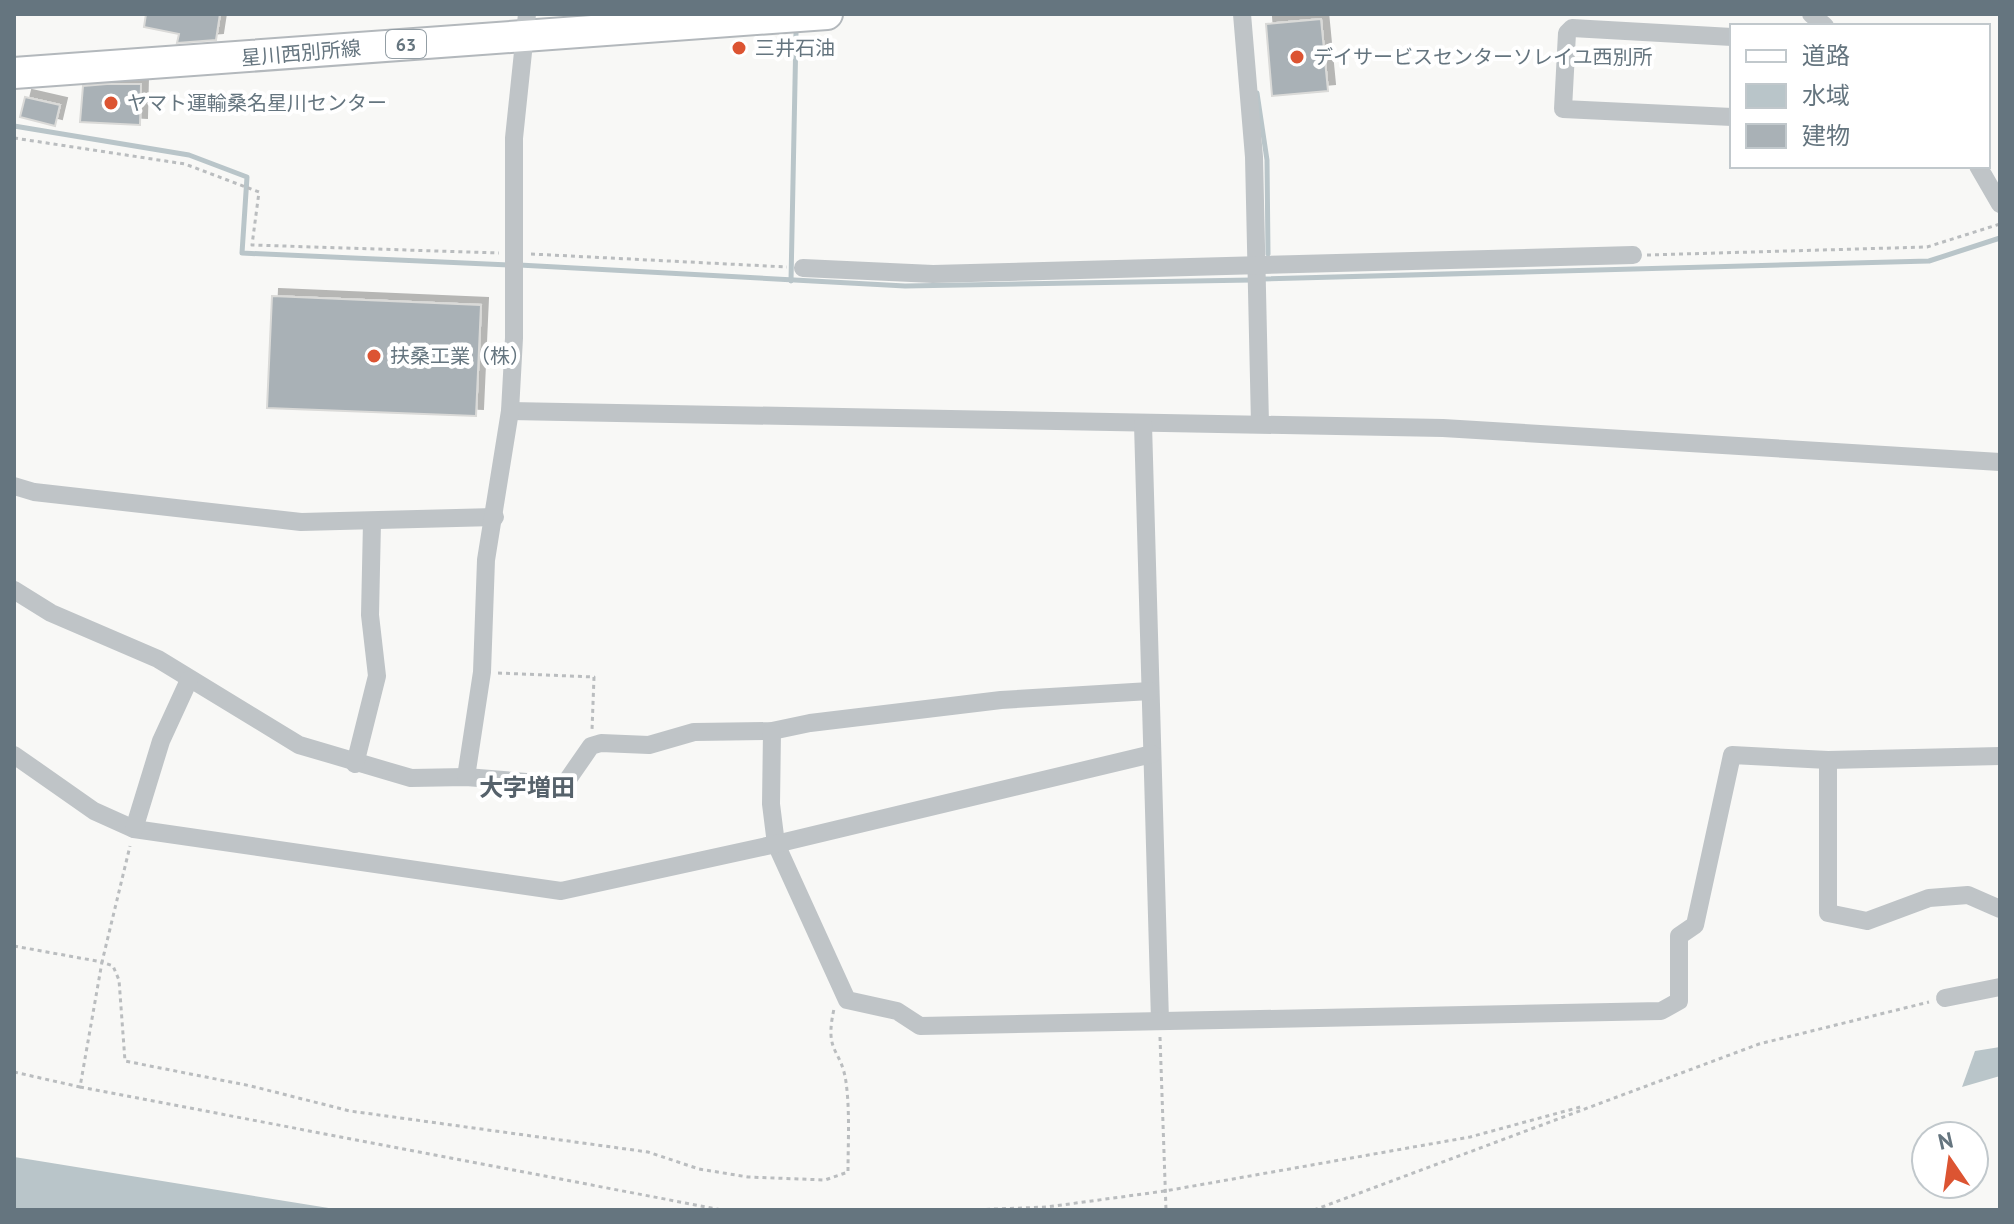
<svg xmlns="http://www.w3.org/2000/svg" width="2014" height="1224" font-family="'PT Sans','Noto Sans JP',sans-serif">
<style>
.water{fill:#b9c5c9}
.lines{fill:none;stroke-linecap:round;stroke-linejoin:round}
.stream{stroke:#b9c5c9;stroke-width:5}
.building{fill:#a9b1b6;stroke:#dadad8;stroke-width:2;filter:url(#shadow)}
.primary-casing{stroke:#b3b8bc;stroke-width:34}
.path{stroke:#babdbf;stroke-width:3;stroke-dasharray:4 4;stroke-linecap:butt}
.street{stroke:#bfc4c7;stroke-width:18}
.primary{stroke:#fff;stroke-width:30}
.poi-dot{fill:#dc5432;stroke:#fff;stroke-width:3}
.labels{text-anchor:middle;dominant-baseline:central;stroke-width:8;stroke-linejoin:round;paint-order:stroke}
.shield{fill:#fff;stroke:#939ea5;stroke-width:2}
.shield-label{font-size:18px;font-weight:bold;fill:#65757f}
.poi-label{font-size:20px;fill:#65757f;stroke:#fff;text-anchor:start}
.street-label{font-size:20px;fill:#65757f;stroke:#fff}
.quarter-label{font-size:24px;font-weight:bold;fill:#56626b;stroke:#fff}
</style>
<defs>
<filter id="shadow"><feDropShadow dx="7" dy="-7" stdDeviation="0" flood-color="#0004"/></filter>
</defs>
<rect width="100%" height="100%" fill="#f8f8f6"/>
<g class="water">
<polygon points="2000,1047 2000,1076 1962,1087 1975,1051"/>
<polygon points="14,1157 33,1160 341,1210 14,1210"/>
</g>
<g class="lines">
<g class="stream">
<polyline points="1257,93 1267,160 1268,254"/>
<polyline points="14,126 189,155 247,177 242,253 509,265"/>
<polyline points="519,265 905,286 1252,280"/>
<polyline points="1262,279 1929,261 2000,238"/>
<polyline points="791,281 796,33"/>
</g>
</g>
<g class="building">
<polygon points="146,14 220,14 216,40 177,43 179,34 144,27"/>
<polygon points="1321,19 1328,91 1272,96 1266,24"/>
<polygon points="107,84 141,84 140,125 80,122 83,86"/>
<polygon points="25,97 60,105 55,126 20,117"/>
<polygon points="272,296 481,305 476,416 267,408"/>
</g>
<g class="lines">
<defs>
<polyline id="primary" points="14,73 827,14"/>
</defs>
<use href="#primary" class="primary-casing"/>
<g class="path">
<polyline points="14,138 185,164 259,192 252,245 499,253"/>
<polyline points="531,254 787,267"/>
<polyline points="1647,255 1927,247 2000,224"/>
<polyline points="498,673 594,677 592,730"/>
<polyline points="14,946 102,962 130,846"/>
<polyline points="1160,1037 1166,1210"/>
<path d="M14,1072L80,1087L102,962L113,966L119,980L125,1061L251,1086L350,1111L648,1152L699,1169L748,1177L825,1180L848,1172C848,1143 850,1111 846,1082C841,1047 824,1054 834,1009"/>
<polyline points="80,1087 722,1210"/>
<polyline points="970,1210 1047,1207 1165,1191 1470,1137 1584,1106"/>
<polyline points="1314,1210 1759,1044 1929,1002"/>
</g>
<g class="street">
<polyline points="1242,14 1254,157 1260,424"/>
<polyline points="1811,14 1825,26"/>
<polyline points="1732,37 1572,28 1567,33 1563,109 1732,117"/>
<polyline points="1978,166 2000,204"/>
<polyline points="803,268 933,274 1633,255"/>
<polyline points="510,411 1443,428 2000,462"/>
<polyline points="1143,424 1160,1021"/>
<polyline points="14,486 34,492 301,522 495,517"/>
<polyline points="14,590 51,613 158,659 299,745 411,778 466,777 564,785 591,746 601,743 649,745 694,732 772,731 810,723 1001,700 1150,691"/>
<polyline points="772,731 771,804 776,844 847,1000 897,1011 920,1026 1661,1011 1679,1001 1679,936 1695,925 1732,755 1828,760 2000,756"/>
<polyline points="14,755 94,811 134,829 561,891 776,844 1152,754"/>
<polyline points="1828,760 1828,913 1867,921 1929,898 1968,895 2000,909"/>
<polyline points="355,764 377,676 370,615 372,522"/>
<polyline points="466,777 482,672 486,560 510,411 514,338 514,138 527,14"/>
<polyline points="134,829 161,741 189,680"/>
<polyline points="1945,998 2000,987"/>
</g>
<use href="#primary" class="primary"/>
</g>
<g class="poi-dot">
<circle cx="739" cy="48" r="8"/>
<circle cx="1297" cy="57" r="8"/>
<circle cx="111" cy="103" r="8"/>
<circle cx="374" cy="356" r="8"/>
</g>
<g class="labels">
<rect class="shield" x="386" y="30" width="40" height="28" rx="6"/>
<g class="shield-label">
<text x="406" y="44">63</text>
</g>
<g class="poi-label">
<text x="755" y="48">三井石油</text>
<text x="1313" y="57">デイサービスセンターソレイユ西別所</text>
<text x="127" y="103">ヤマト運輸桑名星川センター</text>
<text x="390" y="356">扶桑工業（株）</text>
</g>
<g class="street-label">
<text transform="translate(301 53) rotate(-5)">星川西別所線</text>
</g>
<g class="quarter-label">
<text x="527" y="787">大字増田</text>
</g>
</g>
<rect width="2014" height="1224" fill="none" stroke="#65757f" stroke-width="32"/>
<rect x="1730" y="24" width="260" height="144" fill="#ffffff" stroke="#c1c8cc" stroke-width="2"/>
<rect x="1746" y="50" width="40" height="12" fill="#ffffff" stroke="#c1c8cc" stroke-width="2"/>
<text x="1802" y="64" font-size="24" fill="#65757f">道路</text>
<rect x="1746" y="84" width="40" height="24" fill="#b9c5c9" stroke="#c1c8cc" stroke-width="2"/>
<text x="1802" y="104" font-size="24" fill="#65757f">水域</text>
<rect x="1746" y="124" width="40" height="24" fill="#a9b1b6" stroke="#c1c8cc" stroke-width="2"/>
<text x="1802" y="144" font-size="24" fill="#65757f">建物</text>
<g transform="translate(1950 1160) rotate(347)"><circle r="38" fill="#ffffff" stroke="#c1c8cc" stroke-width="2"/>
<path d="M0-6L14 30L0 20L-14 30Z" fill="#dc5432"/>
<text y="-12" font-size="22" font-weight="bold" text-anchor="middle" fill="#65757f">N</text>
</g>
</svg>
